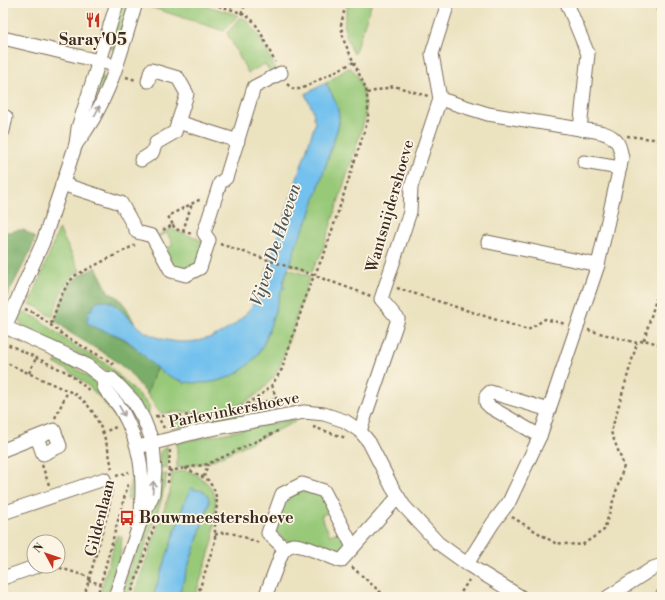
<svg xmlns="http://www.w3.org/2000/svg" width="665" height="600" font-family="'Libre Bodoni',serif">
<style>
.green{fill:#98c979;stroke:#6a7a4c}
.forest{fill:#7aad69;stroke:#5a6c44}
.water{fill:#73c1ee;stroke:#577686}
.lines{fill:none;stroke-linecap:round;stroke-linejoin:round}
.minor-casing{stroke:#796a57;stroke-width:15}
.path{stroke:#796a57;stroke-width:2.5;stroke-dasharray:3 3;stroke-linecap:butt}
.minor{stroke:#fff;stroke-width:13}
.oneway{stroke:#a79f9a}
.labels{text-anchor:middle;dominant-baseline:central;stroke-width:3.5;stroke-linejoin:round;paint-order:stroke}
.poi-label{font-size:16px;font-weight:bold;fill:#3b2a1e;stroke:#fcf5e5}
.street-label{font-size:16px;fill:#3b2a1e;stroke:#fcf5e5}
.water-label{font-size:17px;font-style:italic;fill:#4c575c;stroke:#fcf5e5}
</style>
<rect width="100%" height="100%" fill="#fcf5e5"/>
<filter id="ink" filterUnits="userSpaceOnUse"><feTurbulence type="fractalNoise" baseFrequency=".025" numOctaves="2"/><feDisplacementMap in="SourceGraphic" scale="8" xChannelSelector="R" yChannelSelector="G"/><feConvolveMatrix kernelMatrix="1 2 1 2 8 2 1 2 1" color-interpolation-filters="sRGB"/></filter>
<filter id="wash" filterUnits="userSpaceOnUse"><feTurbulence type="fractalNoise" baseFrequency=".012" numOctaves="4" result="noise"/><feDisplacementMap in="SourceGraphic" scale="16" xChannelSelector="R" yChannelSelector="G"/><feGaussianBlur stdDeviation="0.9" result="paint"/><feColorMatrix in="noise" values="0 0 0 0 0 0 0 0 0 0 0 0 0 0 0 0 0 1.4 0 .05"/><feComposite in="paint" operator="in"/></filter>
<g filter="url(#wash)">
<rect width="100%" height="100%" fill="#ebe2c0"/>
<g class="green">
<polygon points="122,3 131,3 116,48 112,49 109,47"/>
<polygon points="148,3 197,3 238,15 224,31 147,6"/>
<path d="M349,3H372L354,54C343,33 342,25 349,3Z"/>
<path d="M241,17C256,23 269,57 277,72L271,73L265,64L248,73L227,33Z"/>
<path d="M348,68H350C363,75 367,106 365,119L322,252L311,272L289,265L298,240L309,217L339,124L338,108L326,83Z"/>
<polygon points="100,77 103,77 106,80 80,135"/>
<path d="M59,229L80,271C62,280 59,300 52,317L39,308L30,304Z"/>
<polygon points="170,229 197,238 197,239 204,241 196,265 185,271 174,267 166,249 173,245 167,233 158,237 157,236"/>
<path d="M288,269L310,276L282,361C270,390 242,410 210,413C202,413 193,412 185,412C177,412 168,413 160,413L147,394L156,368C163,373 182,380 185,384L186,381C216,387 247,375 262,347C270,331 276,305 282,288L284,289L282,286Z"/>
<path d="M20,310L39,319L71,344L107,364L149,405V413L147,415C138,403 129,391 119,381C93,354 55,346 24,328L19,320Z"/>
<path d="M61,360C79,370 99,382 110,400C115,407 118,417 122,425H121C102,397 84,378 54,363Z"/>
<polygon points="266,405 273,406 276,411 207,424 172,428 169,420 171,418 215,418"/>
<polygon points="295,419 295,422 209,462 177,468 177,443"/>
<polygon points="127,433 137,470 131,470 128,446 125,435"/>
<polygon points="167,445 167,467 159,468 160,452"/>
<polygon points="186,470 197,475 207,483 214,493 216,502 213,541 195,597 178,597 209,504 197,490 190,492 186,498 153,597 133,597 170,492 172,473"/>
<polygon points="167,474 161,501 128,597 121,597 158,475"/>
<polygon points="131,477 135,477 135,483 130,500 127,499"/>
<polygon points="299,490 320,494 330,511 321,516 330,535 340,531 348,545 338,554 284,540 275,531 284,501"/>
<polygon points="117,535 122,537 120,559 108,593 102,597 99,596"/>
</g>
<g class="forest">
<polygon points="18,230 24,230 35,238 31,250 7,296 3,294 3,232 10,232"/>
<path d="M96,267L109,293L118,297L126,307L135,324L111,302L93,306L91,311L88,310C90,316 87,317 89,324L124,339L137,349L156,368L147,394L129,372L112,358L69,332L55,320C60,307 63,289 74,280C80,274 89,271 96,267Z"/>
</g>
<g class="water">
<path d="M326,83C333,97 342,110 338,127L309,217L298,240L282,286L285,287L284,289L282,288C276,305 270,331 262,347C247,375 216,387 186,382L185,384L183,383V381C152,373 148,355 125,339C113,332 98,331 87,323V320L89,314L87,312L88,310L91,311C94,304 99,298 107,301C117,303 132,323 142,330C186,357 242,336 261,289L315,124L313,110L305,94Z"/>
<path d="M193,488L194,490C204,489 210,494 209,504L178,597H153L186,498L190,492L189,490Z"/>
</g>
</g>
<g filter="url(#ink)">
<g class="lines">
<defs>
<g id="minor">
<polyline points="448,3 432,54 440,99 488,114 580,129 588,54 567,3"/>
<polyline points="3,38 107,63"/>
<polyline points="3,117 6,117 3,131"/>
<polyline points="178,122 238,141"/>
<path d="M76,144C109,104 121,51 136,3"/>
<polyline points="141,160 152,153 156,143 175,132 187,94 178,78 151,70 148,81"/>
<polyline points="584,162 620,168"/>
<polyline points="62,184 121,203 137,232 152,236 171,271 186,275 200,268 209,240 204,233 220,183 226,178 254,87 281,73"/>
<polyline points="488,242 598,265"/>
<polyline points="3,326 67,355 86,365 103,378 112,379 120,387 134,402 144,420 153,443 155,471 153,494 140,523 115,597"/>
<polyline points="5,327 43,242 76,144 78,128 117,3"/>
<path d="M103,378C103,381 103,384 104,387C107,394 118,403 122,411C141,445 144,474 141,512"/>
<polyline points="360,431 398,319 381,299 410,212 411,187 440,99"/>
<polyline points="540,436 490,407 486,403 486,396 490,392 549,410"/>
<polyline points="138,447 205,430 304,412 324,414 345,421 360,431 369,442 392,487 404,506 438,543 467,564 521,597"/>
<polyline points="3,450 54,430 60,446 43,454 37,437"/>
<polyline points="3,513 104,479"/>
<polyline points="285,549 268,533 282,494 302,484 324,491 353,547"/>
<path d="M467,564L493,523L509,502L540,436L598,265L622,158C621,153 620,146 617,142C609,131 593,131 580,129"/>
<polyline points="3,578 37,566"/>
<path d="M265,597L281,555C283,550 287,546 293,545C302,544 330,557 341,561L398,497"/>
<polyline points="608,597 653,568 662,565"/>
<polyline points="662,597 662,596"/>
</g>
</defs>
<use href="#minor" class="minor-casing"/>
<g class="path">
<path d="M207,3C221,7 240,10 251,19C260,27 269,51 275,62"/>
<polyline points="655,3 662,22"/>
<polyline points="241,14 244,7 251,3"/>
<polyline points="126,77 136,80"/>
<polyline points="287,84 293,89 301,89 354,62"/>
<polyline points="367,93 394,86 428,96"/>
<polyline points="627,136 662,140"/>
<polyline points="173,225 175,229 192,234"/>
<polyline points="163,230 173,225 168,216 201,199"/>
<polyline points="183,231 192,203"/>
<polyline points="220,244 310,274 371,296"/>
<polyline points="397,288 528,330 545,319 566,324"/>
<polyline points="25,309 35,313 66,337 109,361 115,366"/>
<path d="M51,324C57,308 62,287 76,275L135,245"/>
<polyline points="588,330 637,343 644,340 662,345"/>
<polyline points="644,340 660,286 662,285"/>
<polyline points="3,342 70,374 91,392"/>
<path d="M3,361C19,369 35,376 50,383C60,388 72,391 80,398C99,412 109,447 112,470"/>
<polyline points="29,373 36,358"/>
<polyline points="272,385 278,405"/>
<polyline points="247,406 276,399"/>
<polyline points="230,411 243,407 263,393 272,385 282,369 309,287 325,252 368,120 368,104 366,89 344,41 341,25 346,3"/>
<polyline points="157,415 164,428"/>
<polyline points="155,416 208,415"/>
<polyline points="55,418 68,391"/>
<polyline points="313,427 346,438"/>
<polyline points="102,433 116,427"/>
<polyline points="42,465 49,485"/>
<polyline points="185,468 197,474 208,480 215,491 217,503 215,521 215,541 197,597"/>
<polyline points="169,471 208,464 280,430"/>
<polyline points="116,476 129,472"/>
<polyline points="204,477 208,464"/>
<polyline points="168,483 170,450"/>
<polyline points="512,517 555,543 582,545 604,530 624,466 611,432 637,343"/>
<path d="M215,535C228,528 247,539 260,543"/>
<polyline points="54,566 89,577"/>
<polyline points="352,567 386,597"/>
<polyline points="88,580 100,584"/>
<polyline points="84,597 109,508 112,489"/>
<polyline points="97,597 128,484"/>
<polyline points="130,597 155,524"/>
<polyline points="458,597 469,580"/>
</g>
<use href="#minor" class="minor"/>
</g>
<defs><path id="oneway-shaft" d="M-6 0H5M1.5-3L5.5 0L1.5 3" fill="none" stroke-width="1.6" stroke-linecap="round" stroke-linejoin="round"/></defs>
<g class="oneway">
<use href="#oneway-shaft" transform="translate(97 111) rotate(-63)"/>
<use href="#oneway-shaft" transform="translate(122 411) rotate(61)"/>
<use href="#oneway-shaft" transform="translate(153 487) rotate(-86)"/>
</g>
</g>
<defs>
<symbol id="restaurant-bare" viewBox="-9 -9 18 18"><path d="M-5-6h1v4h1v-4h1v4h1v-4h1v5L-1.5 .5V6h-2V.5L-5-1ZM5-6V6H3V1.5H1.5Q1.5-4 5-6Z" fill="#c8321e" stroke="#fcf5e5" stroke-width="2.5" paint-order="stroke"/></symbol>
<symbol id="bus-bare" viewBox="-9 -9 18 18"><path d="M-5-6H5V4H4V6H2V4H-2V6H-4V4H-5ZM-3.5-4V0h7V-4ZM-3.5 1.2v1.5H-2V1.2ZM2 1.2v1.5H3.5V1.2Z" fill="#c8321e" stroke="#fcf5e5" stroke-width="2.5" paint-order="stroke"/></symbol>
</defs>
<g fill-rule="evenodd">
<use href="#restaurant-bare" x="82" y="9" width="22" height="22"/>
<use href="#bus-bare" x="116" y="507" width="22" height="22"/>
</g>
<g class="labels">
<g class="poi-label">
<text x="93" y="40">Saray'05</text>
<text x="139" y="518" text-anchor="start">Bouwmeestershoeve</text>
</g>
<g class="street-label">
<text transform="translate(390 206) rotate(-74)">Wantsnijdershoeve</text>
<text transform="translate(234 410) rotate(-11)">Parlevinkershoeve</text>
<text transform="translate(100 518) rotate(-76)">Gildenlaan</text>
</g>
<g class="water-label">
<text transform="translate(276 245) rotate(-72)">Vijver De Hoeven</text>
</g>
</g>
<rect width="665" height="600" fill="none" stroke="#fcf5e5" stroke-width="16"/>
<g transform="translate(46 554) rotate(310)"><circle r="19" fill="#fcf5e5" stroke="#afa495"/>
<path d="M0-3L7 15L0 10L-7 15Z" fill="#c8321e"/>
<text y="-6" font-size="11" font-weight="bold" text-anchor="middle" fill="#3b2a1e">N</text>
</g>
</svg>
